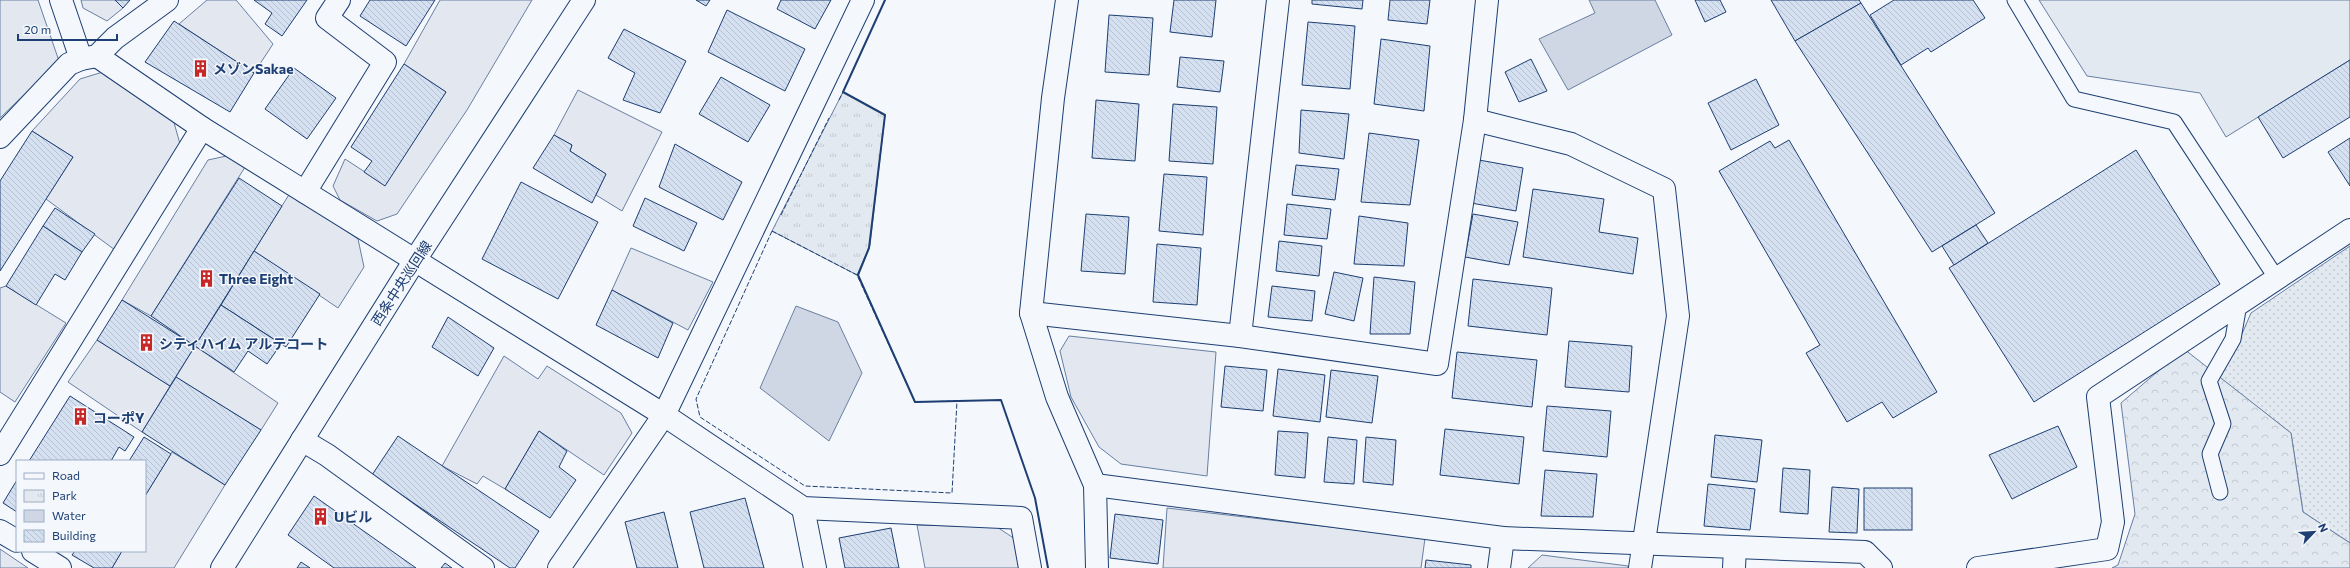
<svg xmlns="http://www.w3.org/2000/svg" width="2350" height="568" font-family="Commissioner,'Noto Sans JP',sans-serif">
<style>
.grass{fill:url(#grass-dots);stroke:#687fa3}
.forest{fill:url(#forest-crowns);stroke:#687fa3}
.park{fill:url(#park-tufts);stroke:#687fa3}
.pitch{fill:#e3e9f0;stroke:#687fa3}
.parking{fill:#e3e8f0;stroke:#687fa3}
.water{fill:#cfd7e4;stroke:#687fa3}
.building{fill:url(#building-back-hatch);stroke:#1d3f73}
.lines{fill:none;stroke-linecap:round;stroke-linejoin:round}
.service-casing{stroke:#1d3f73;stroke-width:17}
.minor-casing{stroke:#1d3f73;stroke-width:24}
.tertiary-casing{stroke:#1d3f73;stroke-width:24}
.service{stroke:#f4f7fb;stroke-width:15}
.minor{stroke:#f4f7fb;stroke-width:22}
.tertiary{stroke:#f4f7fb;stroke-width:22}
.fence{stroke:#1d3f73;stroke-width:1;stroke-dasharray:5 2;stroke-linecap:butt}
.wall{stroke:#1d3f73;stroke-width:2}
.labels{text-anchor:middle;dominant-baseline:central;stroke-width:3;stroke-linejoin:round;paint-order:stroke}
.poi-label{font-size:14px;font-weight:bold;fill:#1d3f73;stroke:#f4f7fb;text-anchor:start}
.street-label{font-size:14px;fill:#1d3f73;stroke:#f4f7fb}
</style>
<defs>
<pattern id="grass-dots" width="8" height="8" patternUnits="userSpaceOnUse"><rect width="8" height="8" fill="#e3e9f0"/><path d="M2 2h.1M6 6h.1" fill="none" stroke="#c2c9d1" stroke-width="1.8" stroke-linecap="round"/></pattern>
<pattern id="forest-crowns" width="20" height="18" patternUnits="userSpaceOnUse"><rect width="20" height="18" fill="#e3e9f0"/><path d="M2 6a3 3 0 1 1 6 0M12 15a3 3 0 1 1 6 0" fill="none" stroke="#c2c9d1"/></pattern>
<pattern id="park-tufts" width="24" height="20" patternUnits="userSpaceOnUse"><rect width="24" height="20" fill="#e3e9f0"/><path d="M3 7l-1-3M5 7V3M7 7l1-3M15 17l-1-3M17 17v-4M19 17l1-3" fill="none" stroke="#c2c9d1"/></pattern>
<pattern id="building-back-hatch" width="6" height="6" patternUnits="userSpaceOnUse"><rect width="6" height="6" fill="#d5e0f0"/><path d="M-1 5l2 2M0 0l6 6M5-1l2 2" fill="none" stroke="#b6c1d1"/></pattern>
</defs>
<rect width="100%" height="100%" fill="#f4f7fb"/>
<polygon class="grass" points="2350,246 2350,543 2303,512 2291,433 2215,374 2238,343 2251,313"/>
<polygon class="forest" points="2184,349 2291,433 2303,512 2350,543 2350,568 2112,568 2118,565 2135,514 2121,403"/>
<polygon class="park" points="843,92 885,115 870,245 857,275 772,231"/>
<polygon class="pitch" points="2039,0 2350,0 2350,60 2226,137 2200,93 2087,76"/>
<g class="parking">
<polygon points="0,0 38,0 59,61 0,118"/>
<polygon points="81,0 115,0 123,8 107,21 83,8"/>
<polygon points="207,0 236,0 273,44 254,73 179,24"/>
<polygon points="440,0 532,0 467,110 397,214 377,221 340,200 333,186 345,159 385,185 446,92 404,64"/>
<polygon points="106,71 173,119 180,144 115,250 46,199 73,157 32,131 80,79"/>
<polygon points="578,90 662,132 622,211 596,195 606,174 570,151 572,145 554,135"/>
<polygon points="231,155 247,164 151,316 122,300 208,160"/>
<polygon points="290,193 358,239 364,267 338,308 254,251"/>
<polygon points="631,248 713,282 688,330 612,290"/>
<polygon points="6,286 66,323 15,402 0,392 0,288"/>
<polygon points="1069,336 1216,352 1207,476 1121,464 1099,447 1071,397 1060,351"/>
<polygon points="97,340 170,386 142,432 68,382"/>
<polygon points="195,346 278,403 261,430 176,377"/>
<polygon points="504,356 538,379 547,366 621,413 632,433 604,475 539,431 505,489 483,476 477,484 442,466"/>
<polygon points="172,452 225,485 174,568 112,568 122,551 145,551 145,496"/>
<polygon points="1167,508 1425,538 1421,568 1163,568"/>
<polygon points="917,525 997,527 1015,539 1021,568 925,568"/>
<polygon points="0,549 28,568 0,568"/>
<polygon points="1542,555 1628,566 1628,568 1528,568"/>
</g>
<g class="water">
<polygon points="1589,0 1655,0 1672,35 1568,90 1539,39 1595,13"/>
<polygon points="796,306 838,322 862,373 829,441 760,388"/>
</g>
<g class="building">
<polygon points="115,0 130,0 123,8"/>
<polygon points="254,0 307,0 282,36 265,24 272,13"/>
<polygon points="370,0 435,0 406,46 360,16"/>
<polygon points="696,0 710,0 706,6"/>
<polygon points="781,0 831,0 815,29 777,9"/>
<polygon points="1174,0 1216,0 1212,37 1170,32"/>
<polygon points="1312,0 1363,0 1362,9 1312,4"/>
<polygon points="1390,0 1430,0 1427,24 1388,20"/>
<polygon points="1695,0 1720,0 1726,12 1705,22"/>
<polygon points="1771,0 1859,0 1861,3 1795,41"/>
<polygon points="1894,0 1973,0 1985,18 1931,52 1928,48 1901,65 1870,15"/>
<polygon points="1861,3 1995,213 1932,252 1795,41"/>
<polygon points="727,10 805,49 785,91 708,52"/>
<polygon points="1109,15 1153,18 1149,75 1105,72"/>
<polygon points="174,21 254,73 230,112 145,62"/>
<polygon points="1308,22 1355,26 1350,89 1302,85"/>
<polygon points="624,29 686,61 660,113 623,100 635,73 608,58"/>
<polygon points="1381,39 1430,46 1424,111 1374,104"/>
<polygon points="1180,57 1224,61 1220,92 1177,87"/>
<polygon points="1531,59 1547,91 1519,102 1505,72"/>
<polygon points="2350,60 2350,117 2283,158 2258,117"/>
<polygon points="404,64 446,92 385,186 364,172 372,161 351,147"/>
<polygon points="294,68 336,98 307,139 265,109"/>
<polygon points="721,77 770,105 748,142 699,114"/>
<polygon points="1756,79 1779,125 1731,150 1708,103"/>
<polygon points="1096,100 1139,104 1135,161 1092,158"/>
<polygon points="1173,104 1217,107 1213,164 1169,161"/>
<polygon points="1301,110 1349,114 1344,159 1299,153"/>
<polygon points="32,131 73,157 0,271 0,181"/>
<polygon points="1369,133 1419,140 1410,205 1361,202"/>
<polygon points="554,135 572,145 570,151 606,174 592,203 533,168"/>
<polygon points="2350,138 2350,186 2328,152"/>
<polygon points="1789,140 1937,392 1893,418 1882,402 1847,422 1806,353 1820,345 1719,171 1770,141 1775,148"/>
<polygon points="675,144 742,182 723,220 659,187"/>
<polygon points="2136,150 2220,284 2034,402 1949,268"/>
<polygon points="1479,160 1523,168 1516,211 1471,203"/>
<polygon points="1296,165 1339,169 1335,200 1292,195"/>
<polygon points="1164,174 1207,177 1203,235 1159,231"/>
<polygon points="239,178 282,206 195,346 151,316"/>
<polygon points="521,182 598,222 558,299 482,259"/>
<polygon points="1533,189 1604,199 1599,232 1638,238 1633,274 1523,257"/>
<polygon points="645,198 697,223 684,251 633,226"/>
<polygon points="1287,204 1331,209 1327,239 1284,235"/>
<polygon points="55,208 95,234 82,252 43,226"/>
<polygon points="1086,214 1129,217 1125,274 1081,271"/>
<polygon points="1473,214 1518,222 1509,265 1465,257"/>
<polygon points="1359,216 1408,223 1404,266 1354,264"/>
<polygon points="1976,225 1988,243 1954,265 1942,246"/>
<polygon points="43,226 82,252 65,280 55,274 36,305 6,286"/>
<polygon points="1279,241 1322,246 1319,276 1276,271"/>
<polygon points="1157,244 1201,248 1197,305 1153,302"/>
<polygon points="254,251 320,294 286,347 221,305"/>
<polygon points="1334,272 1363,278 1354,321 1325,314"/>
<polygon points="1374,277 1415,282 1410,334 1370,334"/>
<polygon points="1473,279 1552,288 1547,335 1468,326"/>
<polygon points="1272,286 1315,291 1312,321 1268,317"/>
<polygon points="612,290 673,323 658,358 596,325"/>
<polygon points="122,300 195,346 170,386 97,340"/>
<polygon points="221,305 281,344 267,364 248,351 234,372 195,346"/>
<polygon points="448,317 494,348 478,376 432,347"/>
<polygon points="1569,341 1632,346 1629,392 1565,387"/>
<polygon points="1457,352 1537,360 1532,407 1452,398"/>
<polygon points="1225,366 1267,370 1263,411 1221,407"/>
<polygon points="1278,369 1325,375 1320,422 1273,416"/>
<polygon points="1331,370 1378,376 1372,423 1326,417"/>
<polygon points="176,377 261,430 225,485 142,432"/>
<polygon points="70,396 134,437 125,451 119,447 111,461 29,461"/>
<polygon points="1547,406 1611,411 1607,457 1543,451"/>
<polygon points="2058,426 2077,467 2012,499 1989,455"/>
<polygon points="1445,429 1524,437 1519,484 1440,475"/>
<polygon points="539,431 567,451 559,467 576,480 550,518 505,489"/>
<polygon points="1278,431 1308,433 1305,478 1275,475"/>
<polygon points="1715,435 1762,440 1757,482 1711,477"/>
<polygon points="398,436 539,531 515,568 510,568 372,475"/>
<polygon points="144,437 171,454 145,496 145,461 129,461"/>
<polygon points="1328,437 1357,440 1354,484 1324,482"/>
<polygon points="1366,437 1396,440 1393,485 1363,482"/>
<polygon points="1783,468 1810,470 1808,514 1780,512"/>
<polygon points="1545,470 1597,474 1593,517 1541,516"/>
<polygon points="17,480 17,512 3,503"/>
<polygon points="1708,484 1755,489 1750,530 1704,526"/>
<polygon points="1832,487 1859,489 1857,533 1829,532"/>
<rect x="1864" y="488" width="48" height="42"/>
<polygon points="314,496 416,568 334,568 288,535"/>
<polygon points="745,498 764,568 704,568 690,512"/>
<polygon points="664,512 678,568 637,568 625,522"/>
<polygon points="1115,514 1163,520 1158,564 1110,558"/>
<polygon points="891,528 899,568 845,568 839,538"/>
<polygon points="75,551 122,551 112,568 94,568 72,555"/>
<polygon points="1426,560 1471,565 1471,568 1425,568"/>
<polygon points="301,562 310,568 297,568"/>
<polygon points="445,563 452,568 441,568"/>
</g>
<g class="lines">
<defs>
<g id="service">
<polyline points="2015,0 2074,99 2174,122 2277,279"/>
<polyline points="2220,492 2210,454 2223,424 2209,381 2233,339 2239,304"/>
</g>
<g id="minor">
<polyline points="61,0 81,59"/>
<polyline points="1067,0 1053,98 1031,313 1057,397 1095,485 1097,568"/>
<polyline points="97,56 202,128 664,415 803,508 1021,518 1030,568"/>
<polyline points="1475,120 1571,144 1664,189 1678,316 1640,568"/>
<polyline points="0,137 69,64 81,59 97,56 115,38 167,0"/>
<polyline points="305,192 385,62 327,18 339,0"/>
<polyline points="1031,313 1240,336 1437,364 1475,120 1487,0"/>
<polyline points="1240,336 1278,0"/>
<polyline points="302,440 327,455 483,568"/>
<polyline points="0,454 202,128"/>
<polyline points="1095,485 1503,538 1865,552 1881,568"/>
<polyline points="803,508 815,568"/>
<polyline points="0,531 17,541"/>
<polyline points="33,551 60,568"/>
<polyline points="559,568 664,415 863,0"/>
<polyline points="1499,568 1503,538"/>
<polyline points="1734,568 1735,547"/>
<polyline points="1978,568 2107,549 2113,522 2098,397 2350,230"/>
</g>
<polyline id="tertiary" points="222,568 415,260 584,0"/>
</defs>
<use href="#service" class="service-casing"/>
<use href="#minor" class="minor-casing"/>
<use href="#tertiary" class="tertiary-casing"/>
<use href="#service" class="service"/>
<use href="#minor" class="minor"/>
<use href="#tertiary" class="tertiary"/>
<g class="fence">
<polyline points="839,100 843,92"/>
<polyline points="781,215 829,118"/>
<polygon points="772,231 857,275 915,402 957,401 952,493 805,486 700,417 696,399"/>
</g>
<polyline class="wall" points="885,0 843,92 885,115 869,248 858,275 915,402 1001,400 1035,498 1048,568"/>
</g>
<defs>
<symbol id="building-bare" viewBox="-9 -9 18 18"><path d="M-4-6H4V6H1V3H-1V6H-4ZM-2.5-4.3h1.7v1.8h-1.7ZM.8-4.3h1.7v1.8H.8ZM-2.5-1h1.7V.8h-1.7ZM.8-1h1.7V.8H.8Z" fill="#c62828" stroke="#f4f7fb" stroke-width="2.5" paint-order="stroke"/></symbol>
</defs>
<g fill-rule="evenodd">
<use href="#building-bare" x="188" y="56" width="25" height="25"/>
<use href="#building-bare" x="194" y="266" width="25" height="25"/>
<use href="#building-bare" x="134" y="330" width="25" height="25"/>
<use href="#building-bare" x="68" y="404" width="25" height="25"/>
<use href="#building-bare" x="308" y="504" width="25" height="25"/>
</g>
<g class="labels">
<g class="poi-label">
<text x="213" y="68">メゾンSakae</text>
<text x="219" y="278">Three Eight</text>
<text x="159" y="343">シティハイム アルテコート</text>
<text x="93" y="417">コーポY</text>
<text x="334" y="516">Uビル</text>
</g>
<g class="street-label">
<text transform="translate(401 283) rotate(-57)">西条中央巡回線</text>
</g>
</g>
<rect x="16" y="460" width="130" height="92" fill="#f4f7fb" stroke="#9eadc5"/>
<rect x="24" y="473" width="20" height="6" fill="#f4f7fb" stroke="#9eadc5"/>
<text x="52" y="480" font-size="12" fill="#1d3f73">Road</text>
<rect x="24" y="490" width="20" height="12" fill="url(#park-tufts)" stroke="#9eadc5"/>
<text x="52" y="500" font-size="12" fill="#1d3f73">Park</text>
<rect x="24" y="510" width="20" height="12" fill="#cfd7e4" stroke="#9eadc5"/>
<text x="52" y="520" font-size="12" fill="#1d3f73">Water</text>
<rect x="24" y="530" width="20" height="12" fill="url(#building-back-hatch)" stroke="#9eadc5"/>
<text x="52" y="540" font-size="12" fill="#1d3f73">Building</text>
<g transform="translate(2314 532) rotate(65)" stroke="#f4f7fb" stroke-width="3" paint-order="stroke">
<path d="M0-3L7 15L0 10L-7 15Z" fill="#1d3f73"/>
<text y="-6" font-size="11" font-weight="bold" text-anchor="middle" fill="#1d3f73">N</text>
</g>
<path d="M18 34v6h99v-6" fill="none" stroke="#1d3f73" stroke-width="2"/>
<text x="24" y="34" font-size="12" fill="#1d3f73" stroke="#f4f7fb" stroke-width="3" paint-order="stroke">20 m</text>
</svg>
